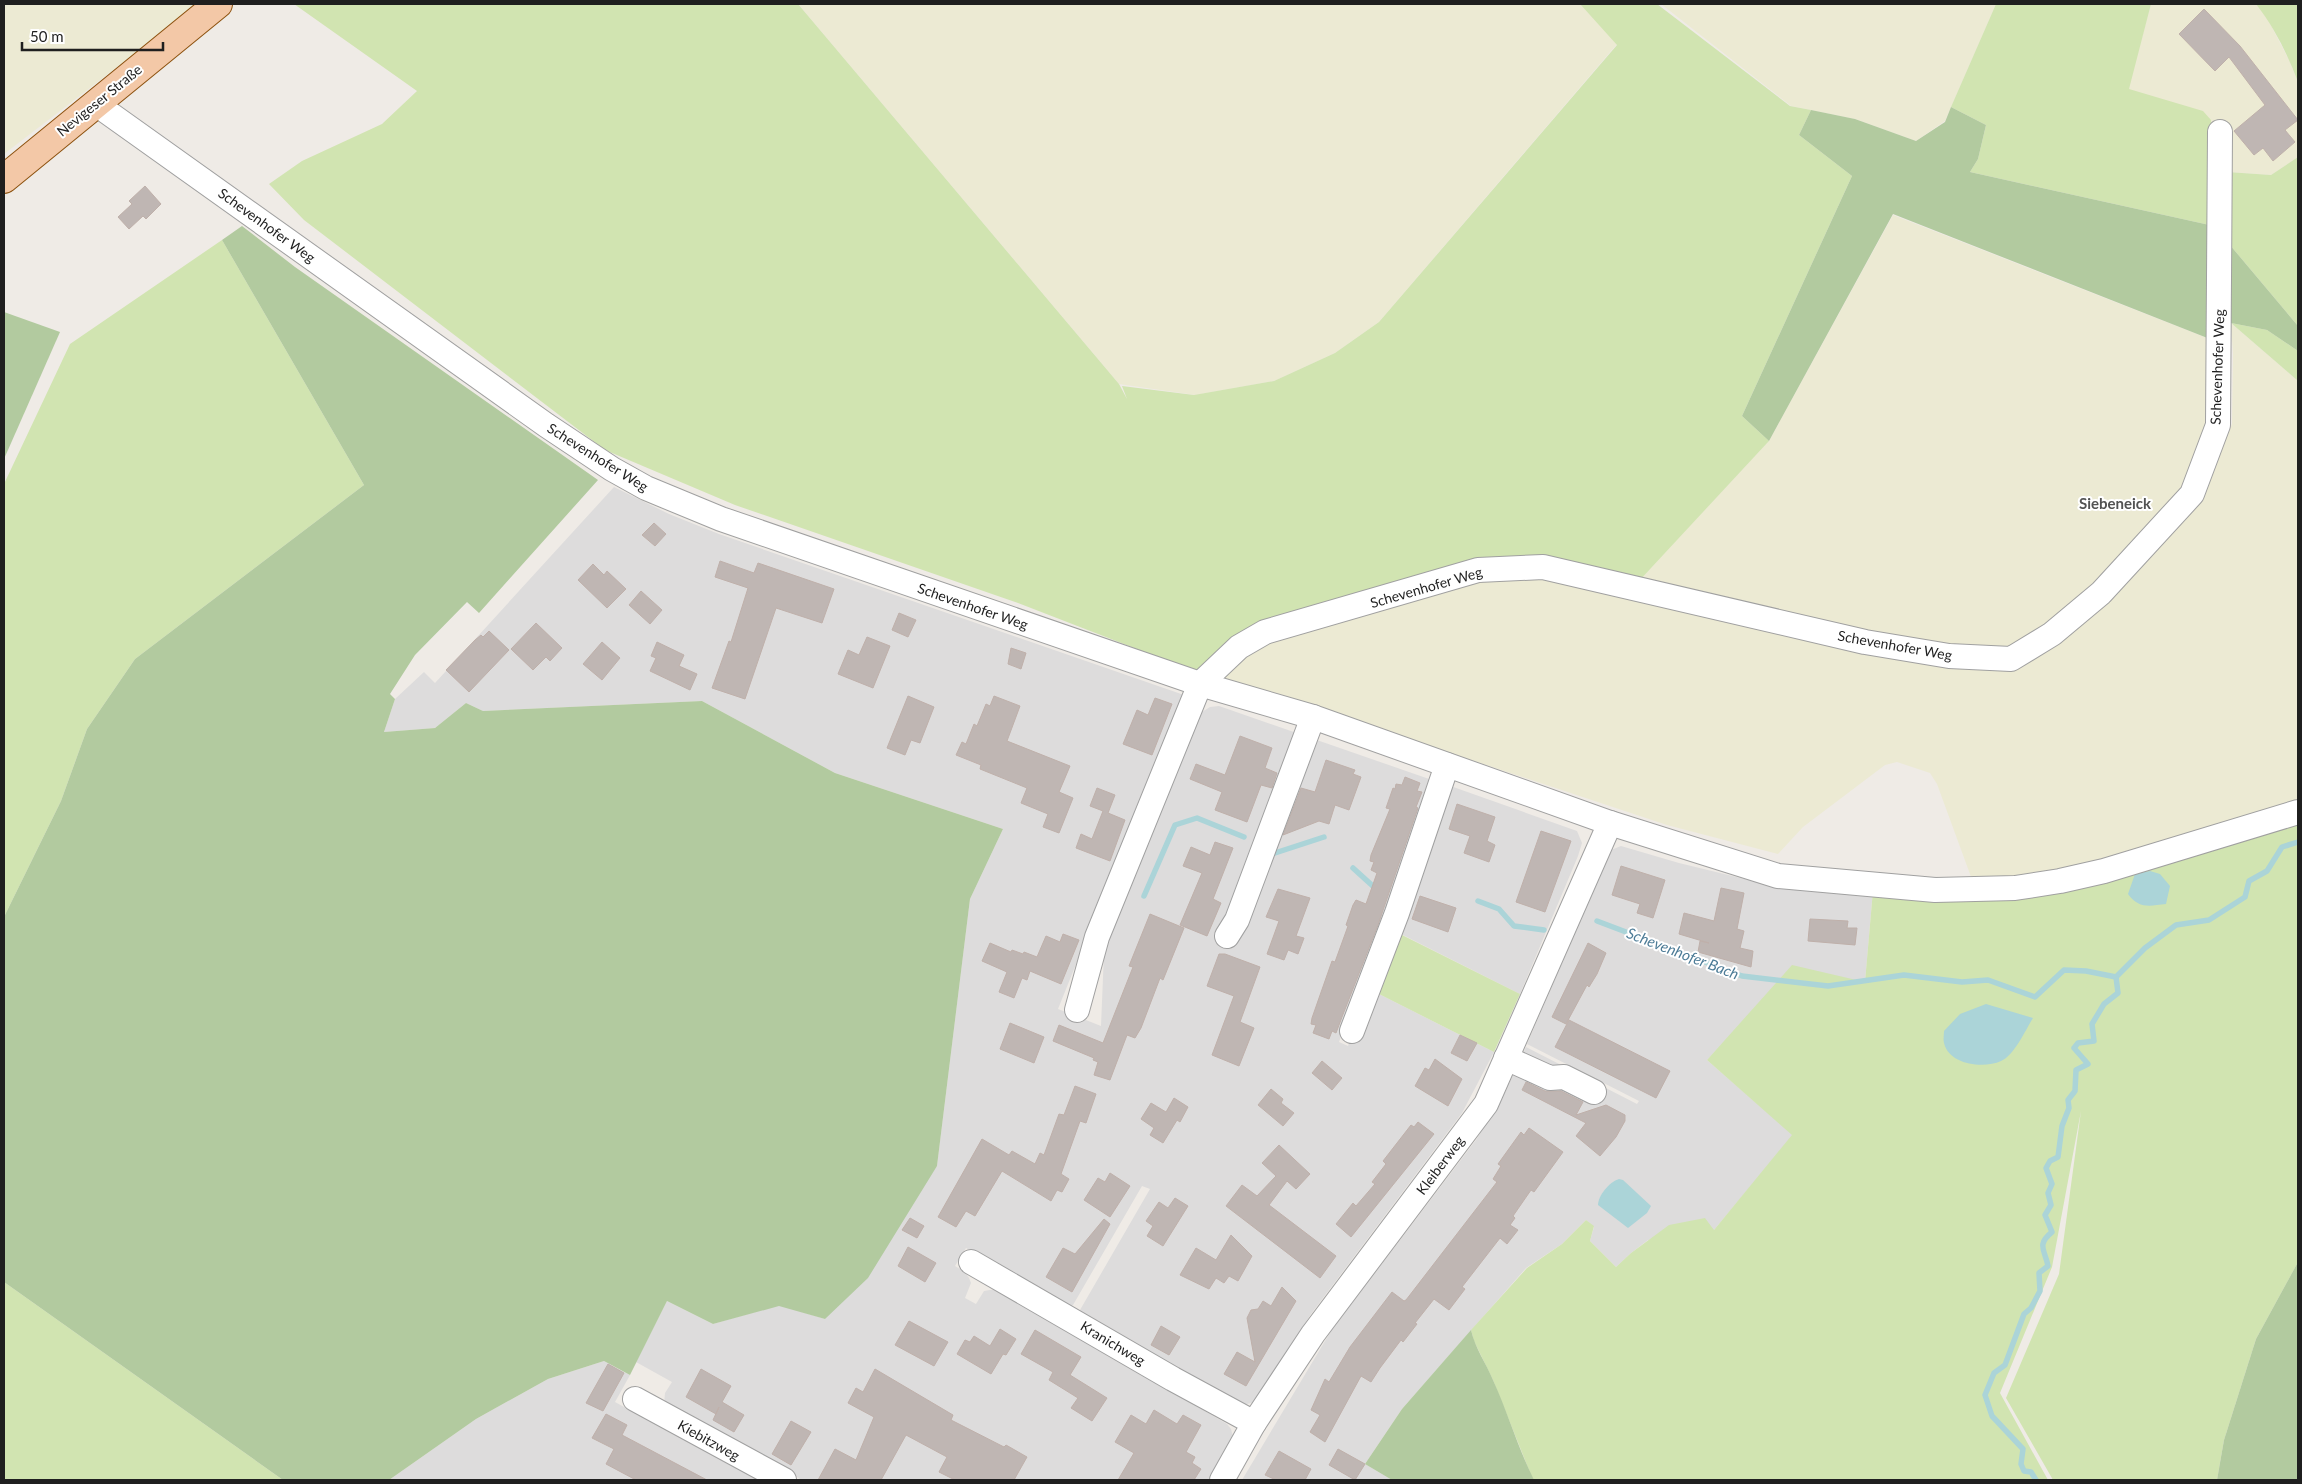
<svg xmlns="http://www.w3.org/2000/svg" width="2302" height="1484" font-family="Lato,sans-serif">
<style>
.residential{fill:#dddcdc}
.farmland{fill:#ecead3}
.grass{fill:#d1e4b1}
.forest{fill:#b2ca9f}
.water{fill:#abd4d8}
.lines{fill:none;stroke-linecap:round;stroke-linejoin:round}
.stream{stroke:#abd4d8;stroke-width:5.5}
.building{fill:#bfb6b3;stroke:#bfb0aa}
.minor-casing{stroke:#a0a0a0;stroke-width:26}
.major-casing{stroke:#8c510e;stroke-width:30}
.minor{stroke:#fff;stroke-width:24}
.major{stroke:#f3c8a7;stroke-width:28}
.labels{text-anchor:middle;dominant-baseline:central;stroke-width:4;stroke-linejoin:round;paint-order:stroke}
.street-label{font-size:14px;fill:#1f1f1f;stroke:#fff}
.neighbourhood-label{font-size:15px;font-weight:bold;fill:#525252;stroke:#fff}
.water-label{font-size:15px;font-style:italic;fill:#4d7c97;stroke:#fff}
</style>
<rect width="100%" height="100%" fill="#efebe6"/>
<g class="residential">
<polygon points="614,487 669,514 719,534 1184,695 1058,1009 1101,1026 1105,929 1117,920 1196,719 1202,712 1210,707 1219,706 1432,780 1339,1042 1348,1046 1442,783 1577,831 1582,843 1578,856 1520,994 1397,932 1375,992 1494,1052 1462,1113 1311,1314 1255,1402 1243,1405 1082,1315 1080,1310 1150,1189 1142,1186 1073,1305 1068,1307 966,1248 955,1266 965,1272 969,1278 971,1283 965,1298 976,1304 984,1291 996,1289 1227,1424 1231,1429 1234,1441 1211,1480 802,1480 664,1404 665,1393 672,1382 636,1362 667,1301 713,1324 779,1305 825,1319 937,1166 970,899 1003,829 835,773 702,701 483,711 466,703 435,728 384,732 395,699 424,672 435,683"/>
<polygon points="1621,846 1679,863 1753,881 1873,890 1865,982 1738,1027 1707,1060 1793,1135 1714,1230 1648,1240 1631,1253 1616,1267 1590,1241 1594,1227 1586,1220 1562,1244 1526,1268 1402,1409 1365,1464 1392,1480 1242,1480 1331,1331 1476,1140 1505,1092 1526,1047 1637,1104 1639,1101 1527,1044 1611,850"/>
<polygon points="604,1361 630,1375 615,1402 758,1480 389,1480 476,1419 548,1379"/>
</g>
<g class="farmland">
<polygon points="4,4 199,4 4,154"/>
<polygon points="798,4 1580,4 1617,44 1379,322 1335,353 1274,381 1195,395 1119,384"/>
<polygon points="1661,4 1996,4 1945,121 1916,141 1855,119 1791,106"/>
<polygon points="2151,4 2256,4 2265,14 2290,62 2298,82 2298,157 2271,175 2213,171 2128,89"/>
<polygon points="1893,215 2215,341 2214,415 2185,490 2100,588 2003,653 1944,648 1638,581 1769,441"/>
<polygon points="2231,323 2298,381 2298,807 2111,864 1974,885 1937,784 1930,773 1897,762 1885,765 1803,827 1778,854 1667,825 1215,675 1270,634 1490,576 1561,575 2016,664 2196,502 2232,424 2233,354"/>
</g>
<g class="grass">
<polygon points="294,4 798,4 1119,384 1127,399 1122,386 1194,395 1274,381 1335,353 1379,322 1617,45 1580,4 1657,4 1790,106 1811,110 1799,135 1852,176 1742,416 1769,441 1638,582 1550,563 1262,625 1204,675 1018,603 735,505 605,450 304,220 269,184 302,161 382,124 417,91"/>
<polygon points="1996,4 2151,4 2129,89 2203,111 2211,120 2213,171 2271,175 2298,157 2298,326 2214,226 1970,172 1978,159 1986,125 1951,107"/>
<path d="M2256,4H2298V82C2288,55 2274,27 2256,4Z"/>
<polygon points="222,240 364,485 135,659 87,729 61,801 4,917 4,484 70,344"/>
<polygon points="2231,323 2267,330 2298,351 2298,381"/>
<polygon points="2298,816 2298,1262 2256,1339 2224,1440 2217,1480 2053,1480 2006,1398 2059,1274 2081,1111 2052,1267 2000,1393 2048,1480 1533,1480 1493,1380 1474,1341 1471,1330 1527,1268 1562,1244 1586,1220 1594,1226 1590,1241 1616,1267 1631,1253 1669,1225 1705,1218 1714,1230 1792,1135 1707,1060 1792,965 1865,982 1873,890 1956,894"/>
<polygon points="1396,932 1520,994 1494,1052 1375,992"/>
<polygon points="4,1282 283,1480 4,1480"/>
</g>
<g class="forest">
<polygon points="1951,107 1986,125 1978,159 1970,172 2214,226 2298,326 2298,351 2267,330 2231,323 2216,302 2215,341 1893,214 1769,441 1742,416 1852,176 1799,135 1811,110 1855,119 1916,141 1945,122"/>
<polygon points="242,226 295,267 598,480 479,613 467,602 415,655 390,694 395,699 384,732 435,728 466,703 483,711 702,701 835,773 1003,829 970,899 937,1166 868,1278 825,1319 779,1306 713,1324 667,1301 630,1375 604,1361 548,1379 476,1419 389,1480 283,1480 4,1282 4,917 61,801 87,729 135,659 364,485 222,240"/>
<polygon points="4,312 60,332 4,459"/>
<polygon points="2298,1262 2298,1480 2217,1480 2224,1440 2256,1339"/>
<path d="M1471,1330C1475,1348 1486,1363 1493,1380C1508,1413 1518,1448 1534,1480H1392L1365,1464L1402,1409Z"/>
</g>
<g class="water">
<path d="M2150,871L2160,874L2170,886L2166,904C2149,906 2139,909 2128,894L2135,874Z"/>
<path d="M1986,1004L2033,1018C2026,1029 2014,1056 2001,1061C1984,1069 1949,1065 1944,1043C1943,1039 1944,1035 1944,1031L1960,1014Z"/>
<path d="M1619,1179L1623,1180L1651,1206L1647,1213L1628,1228L1598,1205C1598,1196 1609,1182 1619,1179Z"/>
</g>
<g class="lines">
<g class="stream">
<polyline points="1275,853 1324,837"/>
<polyline points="1353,868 1375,888 1378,886"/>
<polyline points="1144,896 1175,825 1197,818 1244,837"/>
<polyline points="1478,901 1499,909 1514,926 1544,930"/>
<polyline points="1597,921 1742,976 1828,986 1904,975 1962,982 1988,980 2035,997 2064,970 2086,971 2116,977 2145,948 2176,925 2209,920 2245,897 2249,881 2267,871 2282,847 2298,842"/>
<path d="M2036,1480L2031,1472L2024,1471L2021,1464L2023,1449L1992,1416L1985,1395L1994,1373L2005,1365L2024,1314L2031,1308L2040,1291L2039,1273L2048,1266C2045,1250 2036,1245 2052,1232L2045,1215L2051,1205L2048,1193L2052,1184L2046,1168L2050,1161L2058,1157L2062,1126L2069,1108L2068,1100L2075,1091L2076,1070L2088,1064L2074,1048L2078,1043L2094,1041L2092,1024L2104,1004L2118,993L2116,977"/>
</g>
</g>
<g class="building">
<polygon points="2204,9 2240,46 2298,120 2285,130 2295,142 2273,161 2263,148 2254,155 2234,131 2265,105 2229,57 2215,71 2179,34"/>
<polygon points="145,186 161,204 146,219 143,216 129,229 118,217 132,204 129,201"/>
<polygon points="654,523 666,534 655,546 642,535"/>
<polygon points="720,561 754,573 758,563 834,589 822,623 776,608 745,699 712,688 729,641 731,642 748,588 715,577"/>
<polygon points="593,564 604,575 607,571 626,589 607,608 578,580"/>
<polygon points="641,591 662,610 650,624 629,605"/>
<polygon points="899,613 916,620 908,637 892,630"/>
<polygon points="536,623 562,648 550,661 546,657 533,670 511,649"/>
<polygon points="489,631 509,650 469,692 446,670 475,640 481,635 483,637"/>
<polygon points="867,637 890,646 873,688 838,674 848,650 859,655"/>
<polygon points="602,642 620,658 602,680 583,664"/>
<polygon points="657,642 684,655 679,666 697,674 690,690 650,671 656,658 651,656"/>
<polygon points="1011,648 1026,653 1021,669 1008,664"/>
<polygon points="908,696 934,707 920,743 911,740 905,755 887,748"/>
<polygon points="994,696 1020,706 1007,741 1070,766 1059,792 1073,798 1059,833 1043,827 1048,814 1021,803 1027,788 980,769 981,765 956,755 962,742 966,744 974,724 977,726 986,704 990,706"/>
<polygon points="1155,698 1172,704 1152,755 1123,744 1137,710 1148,715"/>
<polygon points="1240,736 1272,748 1265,768 1277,773 1272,788 1261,785 1247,822 1215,810 1222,792 1190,779 1196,764 1225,775"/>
<polygon points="1326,760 1355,770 1353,774 1361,777 1349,810 1335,805 1329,824 1319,821 1283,835 1301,788 1315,792"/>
<polygon points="1405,777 1420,783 1417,791 1422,792 1416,807 1418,808 1378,925 1342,1017 1336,1033 1332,1031 1329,1039 1313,1033 1316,1025 1311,1024 1312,1018 1332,961 1335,962 1348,926 1346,925 1353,905 1356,900 1366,904 1377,873 1371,870 1374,862 1370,861 1371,855 1390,809 1386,808 1393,788 1395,789 1396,784 1402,785"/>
<polygon points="1097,788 1115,795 1108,813 1125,820 1110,861 1076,848 1081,834 1092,839 1103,811 1090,806"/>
<polygon points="1457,804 1495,817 1487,841 1495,845 1489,862 1464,853 1470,836 1449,829"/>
<polygon points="1541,831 1571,841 1545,912 1516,902"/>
<polygon points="1215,842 1233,848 1213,899 1221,903 1207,936 1180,925 1202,873 1183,866 1191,847 1210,855"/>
<polygon points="1621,866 1665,880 1653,918 1637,913 1640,904 1612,895"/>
<polygon points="1721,888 1744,893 1737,929 1744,931 1740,948 1753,951 1751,967 1698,952 1700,941 1709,943 1679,934 1684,913 1714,921"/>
<polygon points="1278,889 1310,898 1296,936 1304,938 1298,954 1288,950 1284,960 1267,954 1279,921 1266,917"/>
<polygon points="1420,896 1456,908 1448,932 1412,919"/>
<polygon points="1150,914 1184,928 1163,980 1160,978 1141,1028 1135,1038 1127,1035 1110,1080 1094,1075 1098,1062 1093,1060 1094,1058 1053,1041 1059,1025 1103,1043 1133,967 1129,966"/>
<polygon points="1810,919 1848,921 1847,928 1857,928 1855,945 1808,941"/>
<polygon points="1063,934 1079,940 1061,984 1030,971 1027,980 1022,978 1014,998 999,992 1007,972 982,961 990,943 1011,952 1012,950 1023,954 1024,952 1037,957 1046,936 1060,942"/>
<polygon points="1588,943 1606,953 1597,974 1589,987 1587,985 1566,1024 1552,1017"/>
<polygon points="1219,954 1225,954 1260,967 1240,1022 1254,1028 1239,1066 1212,1055 1234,996 1207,986"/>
<polygon points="1569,1020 1670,1071 1656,1098 1555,1047"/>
<polygon points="1010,1023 1044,1037 1034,1063 1000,1049"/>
<polygon points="1460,1035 1477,1043 1467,1061 1451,1053"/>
<polygon points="1435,1059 1462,1079 1448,1106 1415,1086 1425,1068 1429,1070"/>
<polygon points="1322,1061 1342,1078 1332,1090 1312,1073"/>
<polygon points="1526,1082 1545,1091 1561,1091 1583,1102 1576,1115 1606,1105 1625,1115 1625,1121 1616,1137 1600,1156 1576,1136 1586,1123 1522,1090"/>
<polygon points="1075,1086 1096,1094 1086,1123 1080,1121 1061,1174 1069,1179 1062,1192 1057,1190 1051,1201 1002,1171 975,1216 966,1211 956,1227 938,1217 982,1139 1009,1155 1012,1151 1035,1164 1040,1153 1044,1155 1059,1114 1064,1115"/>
<polygon points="1271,1089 1283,1099 1281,1103 1294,1113 1283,1126 1258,1105"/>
<polygon points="1174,1098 1188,1107 1180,1122 1177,1120 1163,1143 1150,1135 1154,1128 1141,1119 1151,1103 1166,1112"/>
<polygon points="1418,1122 1434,1134 1351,1237 1336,1224 1353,1203 1356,1206 1375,1184 1372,1182 1386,1164 1383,1161 1411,1125 1414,1127"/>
<polygon points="1529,1128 1563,1152 1534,1192 1531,1190 1513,1216 1515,1218 1510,1225 1518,1230 1507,1244 1500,1238 1462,1287 1465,1289 1449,1310 1434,1299 1415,1323 1417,1324 1403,1342 1401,1340 1380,1368 1371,1382 1361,1376 1325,1442 1310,1432 1320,1415 1311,1410 1325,1379 1329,1382 1350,1347 1392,1292 1404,1301 1406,1300 1497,1182 1493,1179 1501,1166 1498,1164 1521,1132 1524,1135"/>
<polygon points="1279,1145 1310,1174 1296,1189 1287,1181 1269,1205 1336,1256 1320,1278 1226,1206 1242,1185 1257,1196 1276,1176 1262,1163"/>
<polygon points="1110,1173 1130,1186 1110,1217 1084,1200 1098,1178 1105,1182"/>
<polygon points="1175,1198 1188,1206 1163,1246 1147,1236 1153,1226 1146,1221 1159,1202 1168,1208"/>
<polygon points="910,1218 924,1226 917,1238 902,1230"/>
<polygon points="1104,1219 1110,1224 1072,1292 1046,1277 1063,1248 1075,1254"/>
<polygon points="1231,1235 1252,1256 1238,1281 1229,1276 1224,1283 1216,1278 1209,1289 1180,1275 1196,1248 1216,1260"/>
<polygon points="908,1247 936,1263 925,1282 898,1266"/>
<polygon points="1282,1287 1296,1301 1246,1386 1224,1374 1237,1352 1255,1362 1247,1318 1251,1310 1258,1309 1263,1301 1271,1306"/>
<polygon points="909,1321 948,1342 934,1366 895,1345"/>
<polygon points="1161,1326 1180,1337 1169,1355 1151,1345"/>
<polygon points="1000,1329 1016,1339 1006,1355 1003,1354 991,1374 957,1354 965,1340 970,1342 974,1336 990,1346"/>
<polygon points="1035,1330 1081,1357 1070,1375 1107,1398 1092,1421 1071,1408 1078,1398 1049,1380 1053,1372 1021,1354"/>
<polygon points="608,1364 624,1373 603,1411 586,1403"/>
<polygon points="701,1369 731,1386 722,1402 744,1415 734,1432 713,1420 719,1407 716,1414 686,1397"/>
<polygon points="875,1369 953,1415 951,1420 1004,1447 1006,1445 1027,1457 1014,1480 955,1480 939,1472 947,1457 906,1435 881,1480 818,1480 835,1449 856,1460 874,1417 848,1403 856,1388 863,1392"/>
<polygon points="1154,1410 1177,1424 1183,1415 1201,1425 1186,1452 1195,1457 1192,1463 1201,1469 1194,1480 1118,1480 1134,1453 1115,1442 1131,1415 1146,1424"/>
<polygon points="606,1414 627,1425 622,1435 707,1480 636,1480 606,1464 614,1449 592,1438"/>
<polygon points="791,1421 811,1432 791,1465 772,1454"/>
<polygon points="1338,1449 1365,1464 1355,1480 1329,1465"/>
<polygon points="1279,1451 1311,1469 1305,1480 1276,1480 1265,1475"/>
</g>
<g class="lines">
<defs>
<g id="minor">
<polyline points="96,104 546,425 612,469 646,488 721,519 1200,684 1313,717 1610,823 1778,876 1935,890 2015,888 2060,881 2104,871 2298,812"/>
<polyline points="1227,936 1237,920 1313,717"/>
<polyline points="1077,1010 1097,937 1200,684 1239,647 1265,632 1478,570 1543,567 1865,642 1949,656 2011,659 2052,634 2101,593 2192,494 2218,425 2220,132"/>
<polyline points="1352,1031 1397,913 1447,765"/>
<polyline points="1506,1058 1550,1078 1564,1077 1594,1092"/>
<polyline points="971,1262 1173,1379 1254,1423"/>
<polyline points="635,1399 784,1480"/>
<polyline points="1222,1480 1254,1423 1313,1334 1486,1104 1610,823"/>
</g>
<polyline id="major" points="4,179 218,4"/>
</defs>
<use href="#minor" class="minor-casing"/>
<use href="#major" class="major-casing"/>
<use href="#minor" class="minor"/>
<use href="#major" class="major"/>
</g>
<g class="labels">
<g class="street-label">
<text transform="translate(99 100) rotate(-39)">Nevigeser Straße</text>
<text transform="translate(267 225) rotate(36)">Schevenhofer Weg</text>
<text transform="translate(2217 367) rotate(-88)">Schevenhofer Weg</text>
<text transform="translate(598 457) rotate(32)">Schevenhofer Weg</text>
<text transform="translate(1426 587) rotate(-16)">Schevenhofer Weg</text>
<text transform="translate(973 606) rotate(19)">Schevenhofer Weg</text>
<text transform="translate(1895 645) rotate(10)">Schevenhofer Weg</text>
<text transform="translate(1440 1165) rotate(-53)">Kleiberweg</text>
<text transform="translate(1113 1343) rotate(31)">Kranichweg</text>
<text transform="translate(709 1440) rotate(29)">Kiebitzweg</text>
</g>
<g class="neighbourhood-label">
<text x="2115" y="503">Siebeneick</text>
</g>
<g class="water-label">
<text transform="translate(1683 953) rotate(21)">Schevenhofer Bach</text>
</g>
</g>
<rect width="2302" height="1484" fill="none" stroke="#1f1f1f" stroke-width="10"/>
<path d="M22 42v8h141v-8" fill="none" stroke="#1f1f1f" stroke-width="2.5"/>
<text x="30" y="42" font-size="15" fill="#1f1f1f" stroke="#ffffff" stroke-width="4" paint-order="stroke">50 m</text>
</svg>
